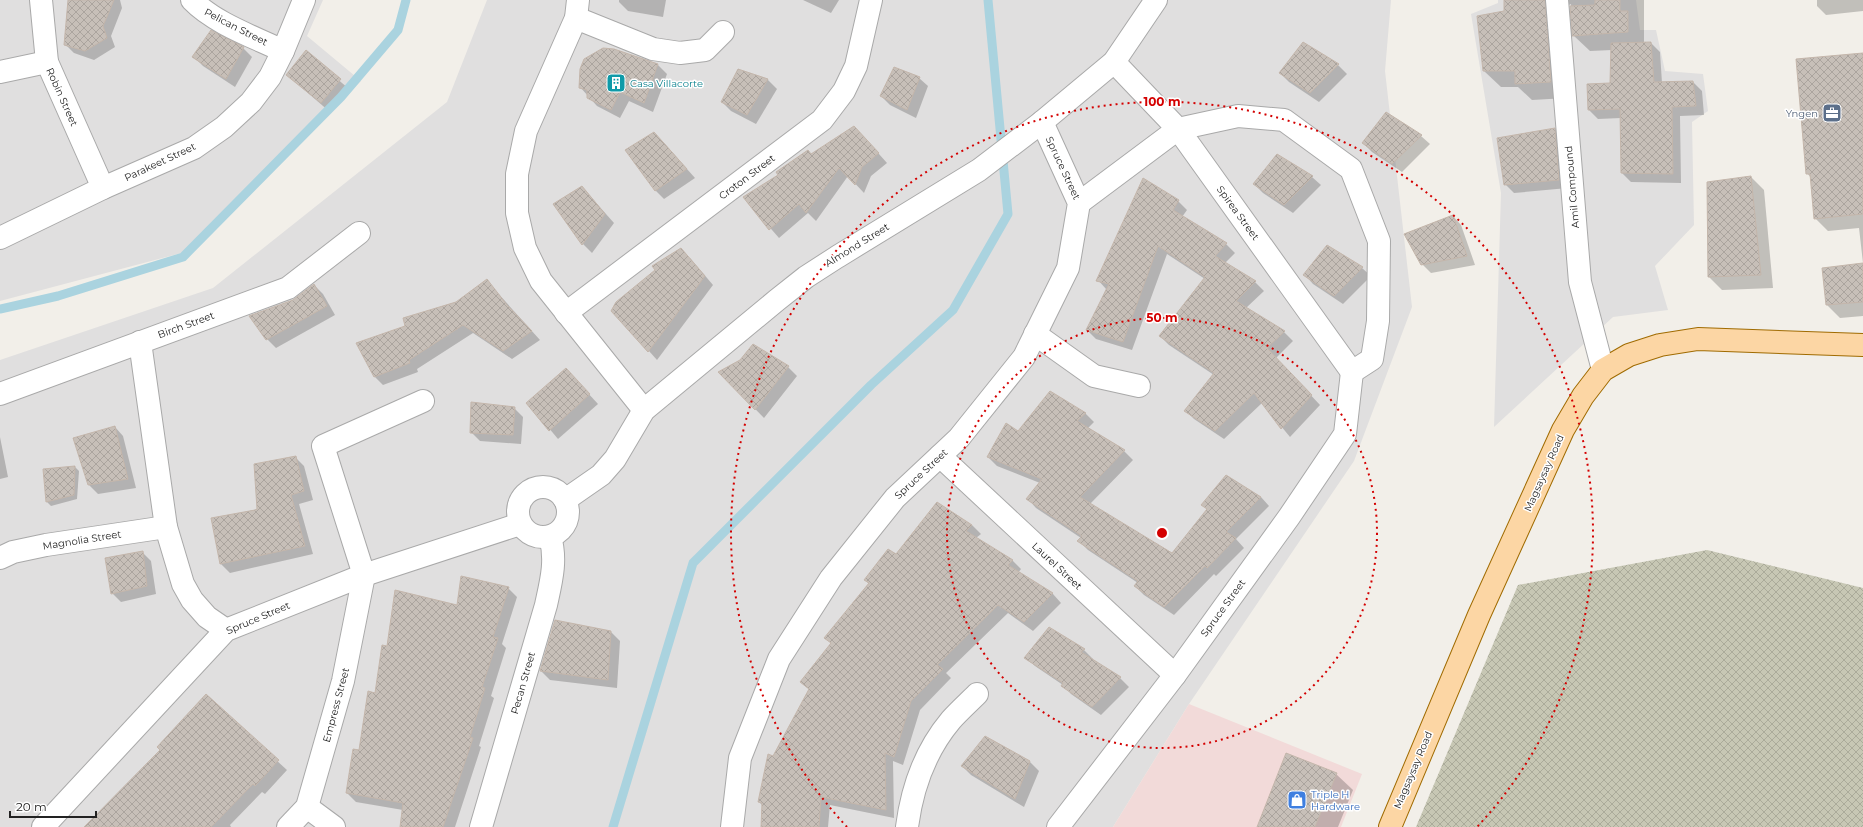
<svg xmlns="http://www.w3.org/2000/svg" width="1863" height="827" font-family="Montserrat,sans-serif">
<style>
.residential{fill:#e0dfdf}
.commercial{fill:#f2dad9}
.construction{fill:url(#construction-cross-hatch)}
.shadow{fill:#0003}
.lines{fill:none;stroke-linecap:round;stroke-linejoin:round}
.stream{stroke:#aad3df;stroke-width:9}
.building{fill:url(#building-cross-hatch);stroke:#c4b6ab}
.minor-casing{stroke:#a9a9a9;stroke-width:24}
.major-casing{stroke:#a06b00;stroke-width:24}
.minor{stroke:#fff;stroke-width:22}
.major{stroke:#fcd6a4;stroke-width:22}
.ring{fill:none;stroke:#d40000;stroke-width:2;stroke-dasharray:2 4}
.labels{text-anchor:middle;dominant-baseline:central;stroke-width:3;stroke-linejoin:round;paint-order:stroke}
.street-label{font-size:10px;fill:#222;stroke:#fff}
.culture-label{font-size:10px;fill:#0d838f;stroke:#fff;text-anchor:start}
.service-label{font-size:10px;fill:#4e5e75;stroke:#fff;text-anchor:end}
.shop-label{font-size:10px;fill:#366cbe;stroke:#fff;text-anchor:start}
.centre{fill:#d40000;stroke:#fff;stroke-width:2}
.ring-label{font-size:12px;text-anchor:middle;font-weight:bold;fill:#d40000;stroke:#fff;stroke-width:3;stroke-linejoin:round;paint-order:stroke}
</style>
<defs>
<pattern id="construction-cross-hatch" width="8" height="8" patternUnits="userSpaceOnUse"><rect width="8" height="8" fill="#c7c7b4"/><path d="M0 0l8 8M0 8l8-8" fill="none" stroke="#abab9a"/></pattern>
<pattern id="building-cross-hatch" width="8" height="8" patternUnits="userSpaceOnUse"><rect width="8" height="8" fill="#c7bfb8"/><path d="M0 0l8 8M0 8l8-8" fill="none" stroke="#aba49e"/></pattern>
</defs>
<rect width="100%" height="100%" fill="#f2efe9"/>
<g class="residential">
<polygon points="0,0 323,0 307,36 361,81 189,251 0,301"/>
<polygon points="487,0 1391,0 1385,71 1412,307 1354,461 1189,704 1113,827 0,827 0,360 213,288 447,102"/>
<polygon points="1498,0 1636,0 1640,30 1656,30 1665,71 1703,74 1708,111 1692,122 1694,225 1655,266 1668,310 1613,317 1494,427 1501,193 1471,14 1498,3"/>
</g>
<polygon class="commercial" points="1189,704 1362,774 1341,827 1113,827"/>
<polygon class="construction" points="1707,550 1863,588 1863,827 1416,827 1518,585"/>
<g class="shadow">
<polygon points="69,0 120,0 122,8 111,36 115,47 94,60 74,53 65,44"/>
<polygon points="619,0 666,0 663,17 628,11 619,2"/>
<polygon points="803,0 839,0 831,13"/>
<polygon points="1505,0 1644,0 1644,44 1651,43 1660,52 1662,83 1693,82 1702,91 1704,115 1680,116 1681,183 1631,182 1622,173 1621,118 1598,119 1589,110 1611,84 1612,50 1590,51 1573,35 1571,4 1566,6 1567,98 1532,100 1518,87 1501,87 1484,71 1505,12"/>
<polygon points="1817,0 1863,0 1863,11 1826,15 1817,6"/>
<polygon points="1303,44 1338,65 1347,74 1319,102 1289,82 1280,73"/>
<polygon points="243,48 252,57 235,87 203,66 194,57"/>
<polygon points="614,50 658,65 667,74 653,112 629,101 620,118 597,106 580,87"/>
<polygon points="306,52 349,89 330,112 287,75"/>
<polygon points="1863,54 1863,263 1859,228 1828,231 1815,218 1811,178 1807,173"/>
<polygon points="738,70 768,80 777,89 756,124 731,111 722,102"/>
<polygon points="919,78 928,86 916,118 890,105 881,96"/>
<polygon points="1386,114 1421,136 1430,144 1402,172 1372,152 1363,143"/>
<polygon points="1555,129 1563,138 1568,188 1514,193 1505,184"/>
<polygon points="863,136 887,163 871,176 864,193 848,176 816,221 808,213 779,238 744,198 811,155"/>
<polygon points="663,142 695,178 664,199 655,190"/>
<polygon points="1312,177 1321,185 1293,213 1263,193 1254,184"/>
<polygon points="1751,177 1764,190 1773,288 1722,290 1709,277"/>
<polygon points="582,187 614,223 592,253 583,244 554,204"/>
<polygon points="1178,201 1187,210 1182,217 1226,244 1235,253 1225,263 1255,282 1264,291 1246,308 1284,332 1293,341 1276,358 1320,405 1290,437 1262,403 1224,439 1194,419 1186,411 1214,375 1169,345 1160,336 1205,279 1167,254 1132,350 1096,339 1087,330 1106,289 1098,280"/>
<polygon points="1453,216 1461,225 1475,265 1431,273 1422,264"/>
<polygon points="1328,246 1362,268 1371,276 1343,304 1313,284 1305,275"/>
<polygon points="690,258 713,285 657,360 649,351"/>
<polygon points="1863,264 1863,316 1840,318 1827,305 1823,269"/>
<polygon points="487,281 540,340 512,359 473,333 417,369 418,372 383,385 374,376 407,327 456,303"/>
<polygon points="314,285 323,294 335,315 276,348 267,339 293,301"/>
<polygon points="753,346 788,367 797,376 764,418 719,372 740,361"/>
<polygon points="575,379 598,404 558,439 528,403"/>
<polygon points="514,408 523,417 521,444 480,441 471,432"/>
<polygon points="1085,413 1094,422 1087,429 1124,451 1133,460 1090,504 1172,554 1208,510 1203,505 1226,476 1261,497 1269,506 1236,539 1244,548 1216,576 1214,574 1174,615 1144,595 1135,586 1138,583 1088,550 1079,541 1081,538 1036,508 1028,499 1040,483 997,466 988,457 1018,432"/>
<polygon points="115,427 123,436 136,488 98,494 89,485"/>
<polygon points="0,437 8,477 0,479"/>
<polygon points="295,457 304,466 313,500 299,504 313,554 230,573 221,564 212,519 258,509"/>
<polygon points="75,467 79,471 77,499 51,506 47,502 44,470"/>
<polygon points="937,504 972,525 981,534 976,538 1013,561 1021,569 1018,573 1053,594 1061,603 1033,631 1008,613 946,673 951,678 920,710 903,765 893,761 894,818 830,805 828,827 762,827 763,806 759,802 773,757 810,690 801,682 832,644 826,638 869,584 865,580 896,555"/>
<polygon points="142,552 151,561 156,594 121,602 112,593"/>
<polygon points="508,588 517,597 502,644 506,648 491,696 494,698 479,746 481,747 455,827 403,827 403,810 356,802 347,793 376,694 388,647 458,607"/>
<polygon points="1049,628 1084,650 1093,659 1092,660 1120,678 1129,687 1101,715 1071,694 1063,685 1035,666 1026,658"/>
<polygon points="611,632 620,641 617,688 550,680 541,671"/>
<polygon points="206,696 287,770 265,794 262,792 230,825 231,827 85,827 161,750"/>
<polygon points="986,737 1030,762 1039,771 1024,807 971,775 962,766"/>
<polygon points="1336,774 1353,790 1338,827 1258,827"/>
</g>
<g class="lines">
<g class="stream">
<polyline points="0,309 58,296 183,257 341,97 398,30 406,0"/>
<polyline points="613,827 693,563 871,385 953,310 1008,214 988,0"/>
</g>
</g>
<g class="building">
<polygon points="68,0 114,0 103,26 107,38 85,51 64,45"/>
<polygon points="1504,0 1545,0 1551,82 1515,84 1515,71 1483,71 1477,16 1504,11"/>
<polygon points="1595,0 1620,0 1620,11 1628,11 1628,32 1572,36 1570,6 1595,5"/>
<polygon points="211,30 244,47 226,79 192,57"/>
<polygon points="1303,42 1339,64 1310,93 1279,73"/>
<polygon points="1651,42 1654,82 1693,81 1696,106 1672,107 1673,174 1621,173 1620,109 1588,110 1587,84 1610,83 1611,43"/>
<polygon points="603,48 614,49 658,64 644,103 620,92 611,110 587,98 587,90 579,88 580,69 584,59"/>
<polygon points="306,50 341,79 321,103 286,75"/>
<polygon points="1863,53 1863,214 1814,219 1810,174 1806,174 1796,59"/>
<polygon points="894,67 920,77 907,110 880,96"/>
<polygon points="738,69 768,79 747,115 721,102"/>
<polygon points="1386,112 1422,135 1392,164 1362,143"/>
<polygon points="854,126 879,153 862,167 855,185 839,168 806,213 799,204 769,230 743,197 778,175 776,172 808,150 811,154"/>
<polygon points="1555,128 1559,180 1504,185 1497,138"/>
<polygon points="654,132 687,169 655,191 625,150"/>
<polygon points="1277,154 1313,176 1284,205 1253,184"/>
<polygon points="1751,176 1761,275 1708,277 1707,182"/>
<polygon points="1143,178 1179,200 1173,210 1227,243 1215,256 1256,281 1236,301 1285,331 1267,348 1312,395 1281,429 1254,393 1215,431 1184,411 1214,373 1159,336 1205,277 1158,246 1123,342 1086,330 1109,284 1096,281"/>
<polygon points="582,186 605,214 582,245 553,204"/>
<polygon points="1453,215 1467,256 1421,265 1404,234"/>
<polygon points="1327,245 1363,267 1334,296 1303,275"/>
<polygon points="681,248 705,276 648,352 611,311 616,302 655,270 652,266"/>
<polygon points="1863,263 1863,302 1826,305 1822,268"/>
<polygon points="487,279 507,305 532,331 503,351 463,325 409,360 410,363 374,377 356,343 405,326 403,318 456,302"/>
<polygon points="314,284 327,306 266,340 249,316 293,300"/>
<polygon points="753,344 789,366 755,410 718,372 740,360"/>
<polygon points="566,368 590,394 549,431 526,403"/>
<polygon points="1050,391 1086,413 1077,421 1125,450 1080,497 1172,553 1207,509 1201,505 1226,475 1261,497 1226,532 1236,538 1207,568 1205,566 1164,607 1134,586 1138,581 1077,541 1082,536 1026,499 1042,479 987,457 1006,423 1018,431"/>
<polygon points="471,402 515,407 513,435 470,433"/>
<polygon points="115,426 128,479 88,485 73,438"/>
<polygon points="296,456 304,491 291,495 305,546 220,564 211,518 255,510 257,509 254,464"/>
<polygon points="75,466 74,495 46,502 43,469"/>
<polygon points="937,502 972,525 966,531 1013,560 1008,565 1053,593 1024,622 998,605 937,665 943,669 911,701 894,757 885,753 886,810 821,797 819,827 761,827 762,803 758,802 768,754 773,756 809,689 800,682 831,643 824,638 869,583 864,580 888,549 896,554"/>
<polygon points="143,551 147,586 111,594 105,558"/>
<polygon points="461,576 509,587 493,637 498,638 482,687 485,688 470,737 473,738 443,827 400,827 403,803 346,793 353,749 359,750 368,691 375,693 382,645 387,646 395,590 457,605"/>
<polygon points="555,620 611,631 608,680 540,671"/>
<polygon points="1049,627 1085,649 1081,652 1121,677 1092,707 1061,686 1063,683 1024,658"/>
<polygon points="206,694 279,760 255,786 253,784 211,827 84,827 160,750 157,747"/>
<polygon points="985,736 1030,761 1015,799 961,766"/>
<polygon points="1286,753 1337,773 1315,827 1257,827"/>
</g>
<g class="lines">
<defs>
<g id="minor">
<polyline points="41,0 47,62 103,188"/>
<path d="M192,0C214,23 254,37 283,51"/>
<polyline points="578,0 576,18 526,131 517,174 517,213 525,248 541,281 644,410"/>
<polyline points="1557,0 1580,282 1603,370"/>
<polyline points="576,18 653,49 680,53 705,50 723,32"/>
<polyline points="1114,62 1178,129 1352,372"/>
<polyline points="0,72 47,62"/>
<polyline points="1079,203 1178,129 1238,116 1284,120 1351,169 1379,241 1378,321 1372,359 1352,372"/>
<polyline points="0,238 103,188 194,148 224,127 251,102 270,77 283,51 304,0"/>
<polyline points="566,313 822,120 844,91 856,66 871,0"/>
<polyline points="1035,334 1094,376 1139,386"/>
<polyline points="140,342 166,527 183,584 192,600 207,617 226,630"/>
<polyline points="0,394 288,288 359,233"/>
<polyline points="940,456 1175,675"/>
<circle cx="543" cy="512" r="25"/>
<polyline points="565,500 601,475 615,459 644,410 777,300 806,277 837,257 979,170 1042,122 1114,62 1156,0"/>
<polyline points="0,558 13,552 46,545 166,527"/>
<polyline points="307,807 334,827"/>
<polyline points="43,827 226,630 364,575 520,524"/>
<polyline points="288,827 307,807 343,681 364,575 323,446 423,401"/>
<path d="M481,827L546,605C551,582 557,560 550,537"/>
<polyline points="732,827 740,758 779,659 831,578 895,498 959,438 1024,357 1068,268 1079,203 1042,122"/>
<path d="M907,827C912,788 925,751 951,720C959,711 968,703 977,694"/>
<polyline points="1058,827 1175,675 1289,517 1345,434 1352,372"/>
</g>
<polyline id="major" points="1390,827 1479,615 1563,430 1583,396 1603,370 1629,355 1660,345 1698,339 1863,345"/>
</defs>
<use href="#minor" class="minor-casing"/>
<use href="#major" class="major-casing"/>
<use href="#minor" class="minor"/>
<use href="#major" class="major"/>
</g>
<g class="ring">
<circle cx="1162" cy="533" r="215"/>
<path d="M847 827A431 431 0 1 1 1477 827"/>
</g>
<defs>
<symbol id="building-square" viewBox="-11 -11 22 22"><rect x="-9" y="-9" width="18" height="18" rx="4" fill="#0f9aa8" stroke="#fff"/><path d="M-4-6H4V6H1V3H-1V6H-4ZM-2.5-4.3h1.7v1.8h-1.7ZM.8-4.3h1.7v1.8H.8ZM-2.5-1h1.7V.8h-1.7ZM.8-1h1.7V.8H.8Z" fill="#fff"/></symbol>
<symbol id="office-square" viewBox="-11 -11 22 22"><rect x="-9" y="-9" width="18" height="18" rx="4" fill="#5c6f8a" stroke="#fff"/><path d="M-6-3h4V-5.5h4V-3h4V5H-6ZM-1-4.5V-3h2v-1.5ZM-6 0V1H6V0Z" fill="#fff"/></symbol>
<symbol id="shop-square" viewBox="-11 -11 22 22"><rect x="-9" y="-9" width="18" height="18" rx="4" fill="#3f7fe0" stroke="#fff"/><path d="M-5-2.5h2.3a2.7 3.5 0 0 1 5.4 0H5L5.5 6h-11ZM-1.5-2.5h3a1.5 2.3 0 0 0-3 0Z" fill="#fff"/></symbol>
</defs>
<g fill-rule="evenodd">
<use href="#building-square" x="605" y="72" width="22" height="22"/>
<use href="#office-square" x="1821" y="102" width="22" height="22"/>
<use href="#shop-square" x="1286" y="789" width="22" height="22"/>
</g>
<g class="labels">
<g class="street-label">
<text transform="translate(236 27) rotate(27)">Pelican Street</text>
<text transform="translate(62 97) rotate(66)">Robin Street</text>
<text transform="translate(160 162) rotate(-25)">Parakeet Street</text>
<text transform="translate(1063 168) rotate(65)">Spruce Street</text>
<text transform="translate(747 177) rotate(-37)">Croton Street</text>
<text transform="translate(1572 187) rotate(-95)">Amil Compound</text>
<text transform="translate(1238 213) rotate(54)">Spirea Street</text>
<text transform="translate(857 245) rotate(-32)">Almond Street</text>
<text transform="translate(186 325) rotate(-20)">Birch Street</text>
<text transform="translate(1544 473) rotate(-66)">Magsaysay Road</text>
<text transform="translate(921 474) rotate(-43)">Spruce Street</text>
<text transform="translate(82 540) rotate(-9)">Magnolia Street</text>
<text transform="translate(1057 566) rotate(43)">Laurel Street</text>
<text transform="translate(1223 608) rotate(-54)">Spruce Street</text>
<text transform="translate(258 618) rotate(-23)">Spruce Street</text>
<text transform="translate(523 683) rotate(-74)">Pecan Street</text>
<text transform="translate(336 705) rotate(-75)">Empress Street</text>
<text transform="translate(1413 770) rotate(-67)">Magsaysay Road</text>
</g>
<g class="culture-label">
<text x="630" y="83">Casa Villacorte</text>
</g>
<g class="service-label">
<text x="1818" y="113">Yngen</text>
</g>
<g class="shop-label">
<text x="1311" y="794">Triple H<tspan x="1311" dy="12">Hardware</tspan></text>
</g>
</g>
<circle cx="1162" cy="533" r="6" class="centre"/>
<g class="ring-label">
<text x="1162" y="106">100 m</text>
<text x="1162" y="322">50 m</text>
</g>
<path d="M10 811v6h86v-6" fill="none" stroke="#222222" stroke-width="2"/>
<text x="16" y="811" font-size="12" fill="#222222" stroke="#ffffff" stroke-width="3" paint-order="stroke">20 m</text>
</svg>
